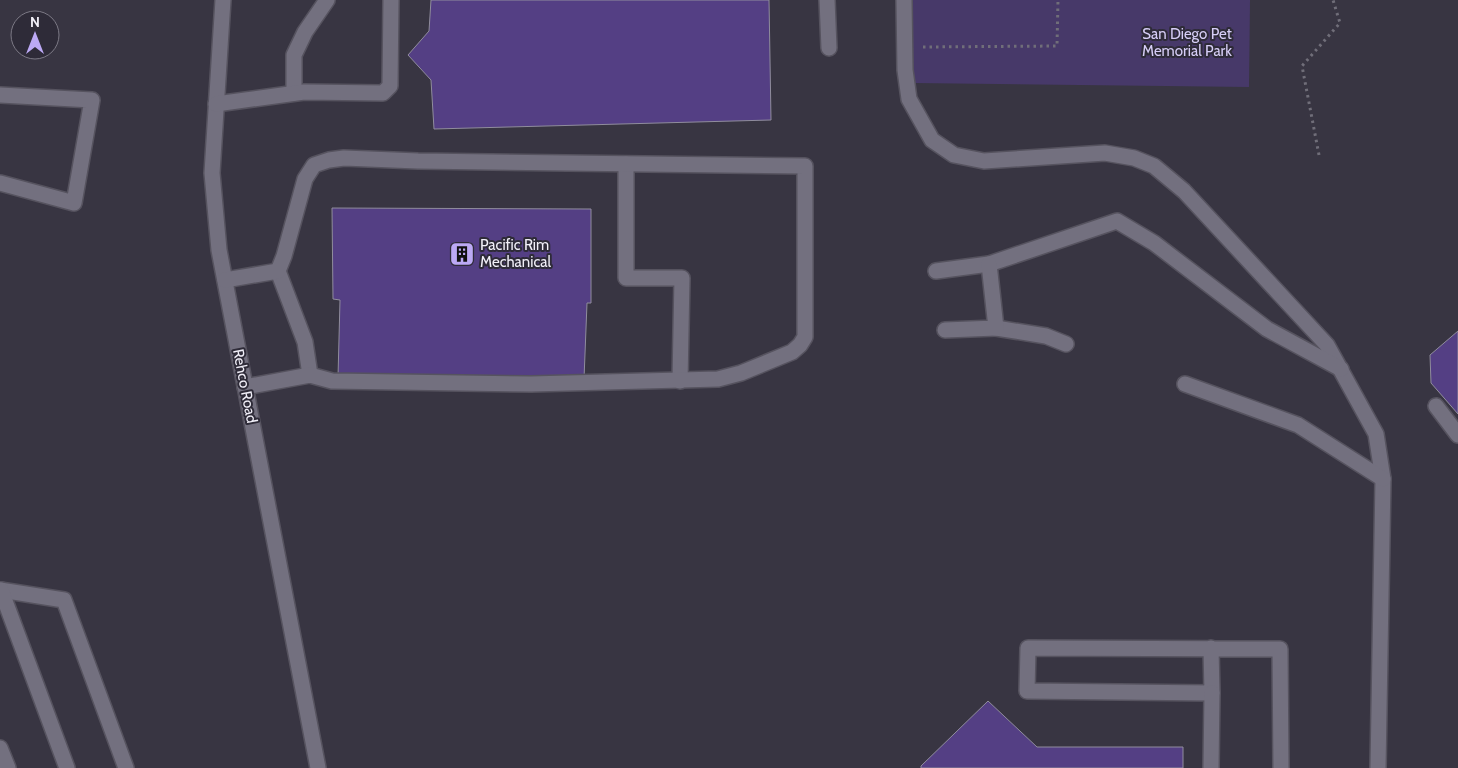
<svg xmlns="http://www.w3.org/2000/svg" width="1458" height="768" font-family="Cabin,sans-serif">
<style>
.green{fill:#473969}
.building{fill:#543f84;stroke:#908d9d}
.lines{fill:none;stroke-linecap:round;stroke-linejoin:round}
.minor-casing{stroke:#56535f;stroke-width:18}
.path{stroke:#706e79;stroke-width:3;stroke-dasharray:2.5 4;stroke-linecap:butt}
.minor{stroke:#73707f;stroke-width:15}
.labels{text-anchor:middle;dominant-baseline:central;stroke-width:4;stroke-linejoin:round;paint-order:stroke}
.park-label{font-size:15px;fill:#d6cdf6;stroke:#2e2b38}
.poi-label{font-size:15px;fill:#f1eff8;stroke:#2e2b38;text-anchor:start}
.street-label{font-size:15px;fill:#f1eff8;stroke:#2e2b38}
</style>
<rect width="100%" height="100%" fill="#383542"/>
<polygon class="green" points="913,0 1250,0 1249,87 913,83"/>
<g class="building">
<polygon points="431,0 769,0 771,120 434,129 431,80 408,55 429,31"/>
<polygon points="332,208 591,209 591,303 587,303 584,379 338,377 340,300 333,299"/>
<polygon points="1458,331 1458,414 1431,383 1430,355"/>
<polygon points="988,701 1037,747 1183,747 1183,768 921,768 921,766"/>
</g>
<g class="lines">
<defs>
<g id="minor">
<polyline points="223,0 212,173 219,250 318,768"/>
<polyline points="827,0 829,48"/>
<polyline points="904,0 905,70 909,99 932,140 954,155 984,161 1105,153 1134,158 1154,166 1184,191 1327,345 1376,434 1383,479 1378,768"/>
<polyline points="294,93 294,55 305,32 327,0"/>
<polyline points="0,95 92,100 74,203 0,183"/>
<polyline points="216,104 304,92 383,93 390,86 391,0"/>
<polyline points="626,164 626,278 682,278 680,381"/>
<polyline points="278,271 305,342 310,375"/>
<polyline points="936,271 989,264 1117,221 1154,243 1267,329 1341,369"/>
<polyline points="225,280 278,271 284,256 305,179 314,165 329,160 344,158 418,161 805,166 805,337 800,345 792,352 741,373 718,379 531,384 332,381 310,375 245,387"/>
<polyline points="996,328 1046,336 1066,344"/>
<polyline points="945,330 996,328 989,264"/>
<polyline points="1185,384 1298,425 1383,479"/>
<polyline points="1436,406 1458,435"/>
<polyline points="0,590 64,600 126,768"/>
<polyline points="1,590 67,768"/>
<polyline points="1211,648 1212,693 1027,691 1028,648 1280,649 1281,768"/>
<polyline points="0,748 8,768"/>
<polyline points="1211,768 1212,693"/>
</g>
</defs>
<use href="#minor" class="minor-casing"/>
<g class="path">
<polyline points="923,47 1057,46 1058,0"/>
<polyline points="1319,155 1302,66 1340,23 1333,0"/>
</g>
<use href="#minor" class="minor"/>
</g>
<defs>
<symbol id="building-square" viewBox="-11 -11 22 22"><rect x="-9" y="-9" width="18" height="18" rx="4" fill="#bca9f5" stroke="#2e2b38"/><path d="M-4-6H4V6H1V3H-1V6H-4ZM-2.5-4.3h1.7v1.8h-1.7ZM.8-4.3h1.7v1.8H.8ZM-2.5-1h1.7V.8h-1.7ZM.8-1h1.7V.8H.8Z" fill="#111"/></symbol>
</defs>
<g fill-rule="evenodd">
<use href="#building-square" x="448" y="240" width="28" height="28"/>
</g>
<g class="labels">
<g class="park-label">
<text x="1187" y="34">San Diego Pet<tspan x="1187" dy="17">Memorial Park</tspan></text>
</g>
<g class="poi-label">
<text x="480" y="245">Pacific Rim<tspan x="480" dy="17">Mechanical</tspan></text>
</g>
<g class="street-label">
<text transform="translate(245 386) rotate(79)">Rehco Road</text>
</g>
</g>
<g transform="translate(35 35)"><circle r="24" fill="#2e2b38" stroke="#7c7985"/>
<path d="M0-4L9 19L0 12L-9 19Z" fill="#bca9f5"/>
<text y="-8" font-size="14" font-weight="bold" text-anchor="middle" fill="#f1eff8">N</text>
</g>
</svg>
